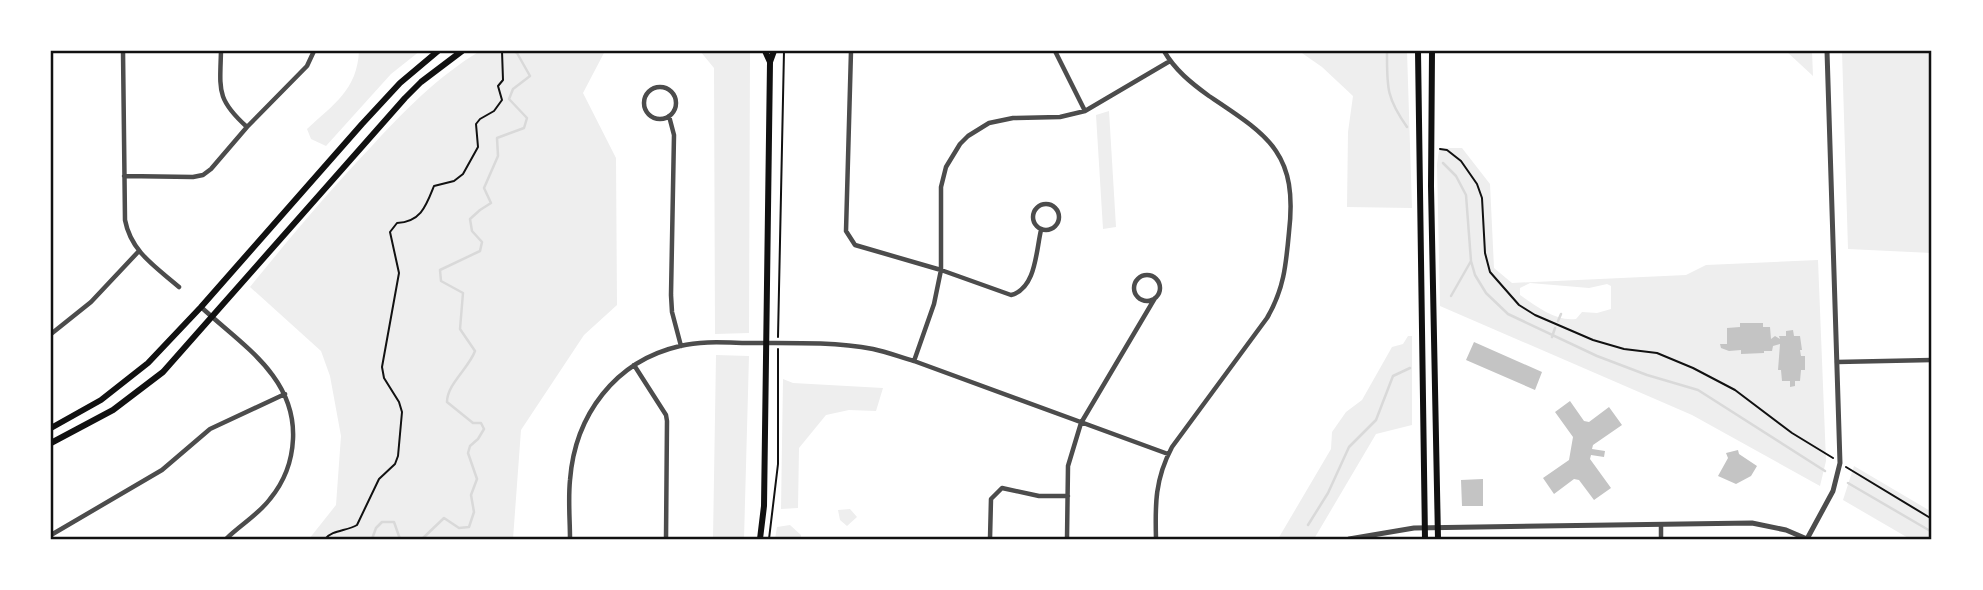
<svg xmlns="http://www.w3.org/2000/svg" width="1983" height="590" font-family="'Exo 2',sans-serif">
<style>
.green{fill:#eee;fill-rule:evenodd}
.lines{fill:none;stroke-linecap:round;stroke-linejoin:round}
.stream{stroke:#d9d9d9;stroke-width:2.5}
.building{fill:#c4c4c4}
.path{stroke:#111;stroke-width:2}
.minor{stroke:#4c4c4c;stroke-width:4.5}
.tertiary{stroke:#4c4c4c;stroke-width:5}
.secondary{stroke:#111;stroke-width:6}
.neatline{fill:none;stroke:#111;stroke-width:2.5}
</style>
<rect width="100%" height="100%" fill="#fff"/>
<path class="green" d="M359 51H420L391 74 326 146 311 139 307 129C334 104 357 90 359 51Z
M480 51H605L583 93 616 158 617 305 584 335 521 430 513 539H309L336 505 341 436 330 376 321 351 250 287C289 239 328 192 371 147 404 111 437 77 480 51Z
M700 51H750L749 333 715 334 714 68Z
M1299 51H1407L1412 208 1347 207 1348 132 1353 96 1322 67Z
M1786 51H1812L1813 76Z
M1842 51H1932V253L1848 249Z
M1109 111 1116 227 1103 229 1096 115Z
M1449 148H1462L1490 184 1494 268 1512 283 1686 275 1706 265 1818 260 1826 461 1820 486 1692 415 1440 306 1437 164 1439 150ZM1530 283 1589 288 1607 284 1611 286V309L1597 313 1582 312 1576 319C1556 322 1536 306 1520 295V288Z
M1408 336H1412V425L1376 434 1314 539H1278L1331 449 1332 432 1346 412 1362 400 1392 347 1403 344Z
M716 355 749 356 744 539H713Z
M783 379 793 383 883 388 876 411 849 410 826 415 799 448 798 508 781 509Z
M1854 466 1932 512V539H1910L1843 500Z
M850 509 857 517 847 526 840 520 838 510Z
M790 525 801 535V539H775L777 527Z"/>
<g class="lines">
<path class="stream" d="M1387 51C1387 87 1386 97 1407 127
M1443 163 1456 176 1466 195 1471 261 1475 275 1486 293 1508 314 1597 356 1647 375 1698 390 1825 471
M1451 296 1471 261
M1558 321 1561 314
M1552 337 1555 328
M1848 483 1932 532
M1308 525 1328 493 1349 447 1376 420 1393 376 1410 368
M372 539 376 528 382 522H394L400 539
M422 539 444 518 459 528 469 527 474 512 471 495 477 479 468 453 470 446 478 439 484 429 481 423H473L447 402C447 384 469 368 475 351L460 329 463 293 441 281 440 270 480 251 482 242 472 231 470 219 480 210 491 203 484 188 498 156 497 138 524 128 527 118 509 99 513 89 530 76 517 53 513 51"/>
</g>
<path class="building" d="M1740 323H1763V327H1770L1771 339 1775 336 1780 339 1779 336H1786V331L1793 330 1794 336H1800L1802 350H1800L1801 356H1805V370H1801L1800 381H1795V386L1790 387V381H1782L1781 370H1778L1780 344 1773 346 1772 351H1764V353L1741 354V350L1729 351 1721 348 1720 344H1727V328L1740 327Z
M1474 342 1542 372 1535 390 1466 360Z
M1570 401 1584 421 1589 422 1609 407 1622 425 1593 445 1592 449 1605 451 1604 457 1591 455 1590 459 1611 488 1594 500 1579 480 1574 479 1554 494 1543 478 1569 460 1573 437 1555 412Z
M1738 450 1739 454 1757 466 1751 476 1736 484 1718 476 1728 458 1726 453Z
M1483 479V506H1462L1461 480Z"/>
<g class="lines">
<path class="path" d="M1440 149 1447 150 1461 161 1477 184 1482 198 1485 253 1490 272 1519 305 1535 315 1593 340 1624 349 1657 353 1693 368 1735 390 1792 433 1833 458
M778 337 784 51
M1846 467 1932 519
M325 539C332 530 347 531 357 525L379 479 395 464 398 456 402 412 399 402 384 378 382 367 399 273 390 232 397 223C421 222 426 206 434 186L454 181 463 174 478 147 476 124 480 119 494 111 502 100 498 86 503 80 502 51
M769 539 778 464V349"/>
<path class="minor" d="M123 51 125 220C131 252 156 267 179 287
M221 51C220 90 216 99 247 127
M851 51 846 231 855 245 941 270 1011 295C1036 289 1036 251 1041 230
M1055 51 1085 111
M644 103a16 16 0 1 1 32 0a16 16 0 1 1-32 0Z
M669 116 674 135 671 295 672 312 681 346
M124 176 193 177 203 175 211 169 247 127 307 66 314 51
M1033 217a13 13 0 1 1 26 0a13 13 0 1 1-26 0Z
M1134 288a13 13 0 1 1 26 0a13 13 0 1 1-26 0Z
M201 307C242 345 296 377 293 439 292 461 284 482 270 499 258 515 240 525 226 539
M51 334 91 302 138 252
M914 361 934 304 941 270V187L946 167 960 144 968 136 989 123 1013 118 1060 117 1085 111 1170 61
M1837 362 1932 360
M634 365 666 415 667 421 666 539
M1661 525V539
M51 535 162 470 210 429 285 394
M570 539C570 520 568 500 570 480 575 415 615 361 680 346 704 340 730 343 755 343 793 343 835 342 873 349 887 352 900 357 914 361L1168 454
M990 539 991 499 1002 488 1039 496H1068
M1067 539 1068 466 1081 423 1155 298
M1156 539C1155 504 1155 479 1172 447L1267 318C1284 289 1286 265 1289 232 1298 153 1269 136 1209 96 1191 83 1175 70 1164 51"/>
<path class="tertiary" d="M1349 539 1414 528 1752 523 1786 530 1807 539
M1807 539 1833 491 1840 463 1827 51"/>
<path class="secondary" d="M1418 51 1425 539
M1432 51 1431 186 1438 539
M770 62 774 51
M51 428 101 400 148 363 201 307 362 124 400 83 438 51
M51 443 113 410 163 372 405 98 421 82 462 51
M760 539 764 506 770 62 765 51"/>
</g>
<rect width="1983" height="590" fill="none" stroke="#ffffff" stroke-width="105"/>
<rect x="52" y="52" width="1878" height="486" class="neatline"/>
</svg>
